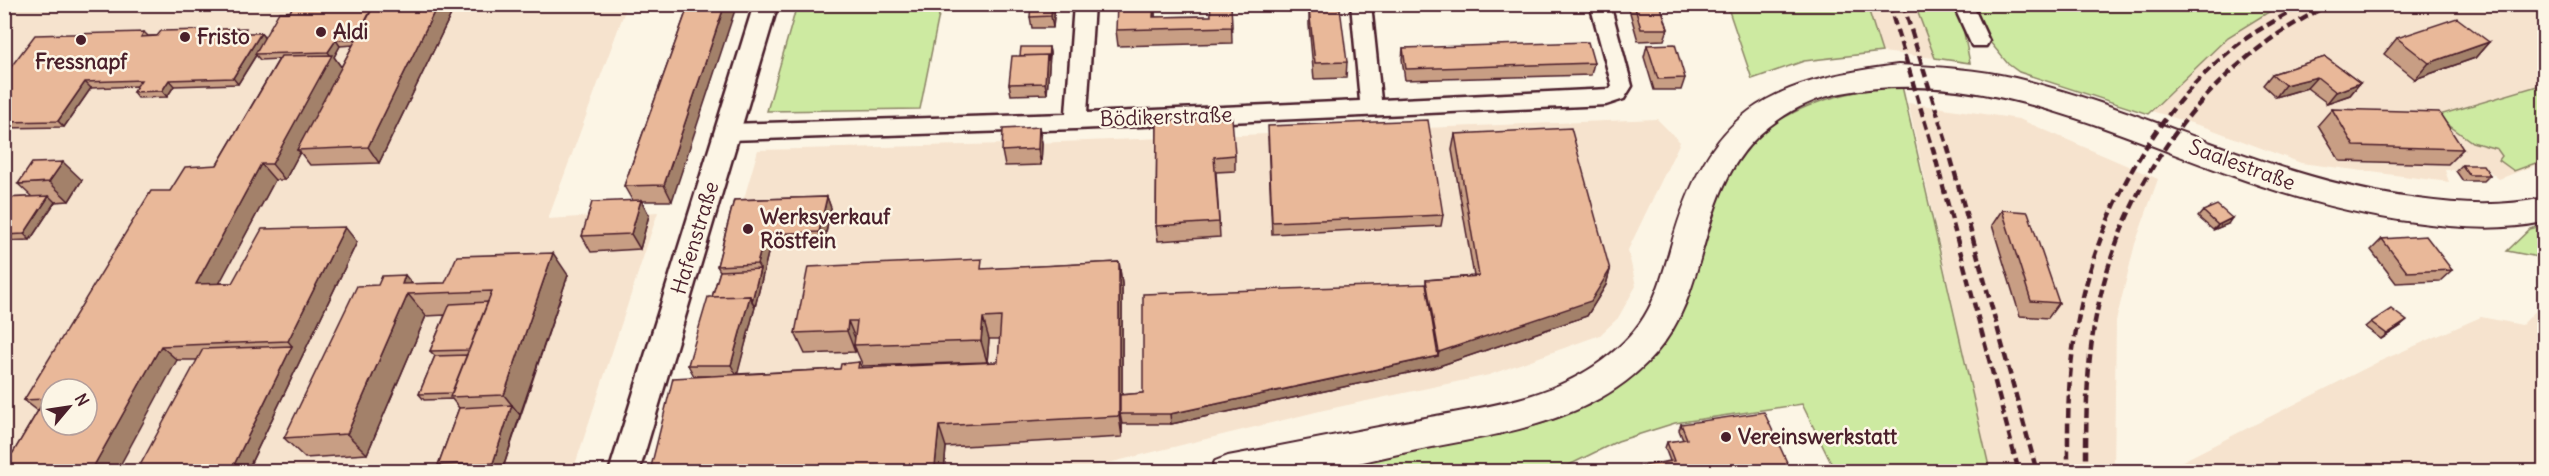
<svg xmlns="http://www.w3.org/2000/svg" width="2549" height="476" font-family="Delius,sans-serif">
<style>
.built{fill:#f6e3ce;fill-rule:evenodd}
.green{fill:#cdeaa1;stroke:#8c8466;stroke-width:1.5}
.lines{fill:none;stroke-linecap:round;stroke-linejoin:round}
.minor-casing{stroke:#4a1f2b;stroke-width:5}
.tertiary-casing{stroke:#4a1f2b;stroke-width:5}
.secondary-casing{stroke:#4a1f2b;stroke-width:4}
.minor{fill:#fcf5e5;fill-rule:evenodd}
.tertiary{fill:#fcf5e5;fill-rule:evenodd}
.secondary{fill:#fcf5e5;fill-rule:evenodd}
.rail{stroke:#4a1f2b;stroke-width:4.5;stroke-dasharray:9 4.5;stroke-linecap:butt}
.wall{fill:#c89e84;stroke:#4a1f2b;stroke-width:1.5;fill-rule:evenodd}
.shaded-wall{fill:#a3816b;stroke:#4a1f2b;stroke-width:1.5}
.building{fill:#e9b899;stroke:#4a1f2b;stroke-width:1.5;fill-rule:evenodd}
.poi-dot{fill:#4a1f2b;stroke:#fcf5e5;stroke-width:2}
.labels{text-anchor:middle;stroke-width:5;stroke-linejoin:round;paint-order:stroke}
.poi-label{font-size:21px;font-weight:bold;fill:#4a1f2b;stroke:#fcf5e5;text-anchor:start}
.street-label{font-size:21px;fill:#4a1f2b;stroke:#fcf5e5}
</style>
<rect width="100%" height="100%" fill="#fcf5e5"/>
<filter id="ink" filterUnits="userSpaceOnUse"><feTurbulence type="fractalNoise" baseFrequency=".0167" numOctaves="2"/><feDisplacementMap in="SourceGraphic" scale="12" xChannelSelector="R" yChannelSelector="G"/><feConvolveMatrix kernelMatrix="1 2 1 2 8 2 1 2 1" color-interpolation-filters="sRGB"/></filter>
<g filter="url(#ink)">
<path class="built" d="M4 5H627L548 219 658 212 573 471H5ZM51 389H87V425H51Z
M1867 5H1915L1935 58 1882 52Z
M2169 5H2544V162L2499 179 2488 170H2445L2449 182 2301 163 2208 128 2138 107Z
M1908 103 2019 119 2158 179 2135 244 2116 321 2114 471H1990Z
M1657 119 1680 142 1628 250 1636 286 1618 318 1600 335 1489 375 1324 410 1076 471 669 472 686 399 758 150 1007 144Z
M2544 302V471H2163L2378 362 2481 317 2522 325Z"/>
<path class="green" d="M2103 4 2105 7 2280 5 2228 37 2148 114 2019 72 2008 64 1981 31 1964 33 1970 63 1935 58 1915 5Z
M797 5H941L920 109 767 111Z
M1727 5H1867L1882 52 1804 61 1752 79Z
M2544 84V160L2514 171 2499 160 2502 156 2497 149 2472 142 2436 116Z
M1902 86 1990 471H1835L1802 404 1675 423 1618 441 1557 471 1297 472C1349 462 1401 453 1453 443 1518 431 1583 420 1634 376 1700 319 1691 258 1721 186 1752 114 1832 91 1902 86Z
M2544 225V253L2538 257 2507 251 2530 229Z"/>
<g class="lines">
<g class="minor-casing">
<path id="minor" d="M1074 4H1094L1087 113 1360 101 1351 4H1371L1381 100 1610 89 1612 86 1590 4H1610L1632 86 1624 99 1606 105 1076 129 728 140 721 137 717 132 721 127 728 124 1066 114Z
M1953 4H1972L1989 41 1986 46H1972Z"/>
</g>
<g class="tertiary-casing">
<path id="tertiary" d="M754 4H778L639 472H609Z"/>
</g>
<g class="secondary-casing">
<path id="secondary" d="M1898 65C1938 67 1977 69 2015 78 2154 112 2273 180 2418 199 2461 205 2502 207 2544 198V222C2501 231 2458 228 2414 222 2350 214 2288 196 2228 174 2102 129 1979 67 1841 93 1819 97 1796 107 1778 120 1692 178 1717 284 1655 354 1595 423 1501 433 1417 450 1382 457 1346 467 1311 471 1278 475 1243 472 1210 472L1215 461 1228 456C1290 444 1353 432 1415 420 1481 407 1548 401 1603 360 1647 328 1657 296 1671 246 1709 111 1765 82 1898 65Z"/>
</g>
<use href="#minor" class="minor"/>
<use href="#tertiary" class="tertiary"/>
<use href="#secondary" class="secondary"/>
<path class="rail" d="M1889 4 1933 149 2019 472
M1903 4 1948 148 2037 472
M2068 472C2068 425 2067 378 2076 331 2095 220 2150 112 2241 42 2260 28 2283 17 2303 4
M2086 472C2086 423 2086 375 2094 327 2114 213 2171 114 2263 45 2283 29 2307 17 2329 4"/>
</g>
<path class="wall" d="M294 4H456L379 163 310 165 300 152 285 180H275L219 283H232L357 242 247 471 197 360H177L13 453 38 411 24 400 170 191 217 165 279 59 260 60 256 55 238 84 174 86 167 97 138 98 133 92 137 86 91 88 64 127 4 128V76L144 32 148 36 261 33 264 38 290 12ZM353 45 341 67 334 57 340 46Z
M515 4H567V5L517 7Z
M689 4 672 201H642L649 215 640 249 591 252 582 236 632 200 624 186Z
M1055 4 1053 28H1032L1030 17Z
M1155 4V17L1211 16 1231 4 1232 43 1118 46 1116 30Z
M1630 4H1660L1668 29 1664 40 1638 41 1629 9Z
M1309 9 1347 62 1346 78 1314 79 1309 25Z
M2397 38 2489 42 2475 58 2415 79 2384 54Z
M1647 45 1685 78 1681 90H1654L1644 57Z
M1049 47 1050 53 1047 94 1011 95 1009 84 1020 56Z
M1403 48 1594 63 1591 75 1405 80 1402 59Z
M2325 57 2360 83 2350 95 2327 103 2307 88 2276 97 2263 85 2272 74Z
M2332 109 2463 149 2448 164 2340 161 2318 125Z
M1157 121 1235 155V171L1216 172 1220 237 1158 241 1156 226Z
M1039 127 1042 143 1041 165 1005 166 1002 151Z
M1455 134 1610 270 1606 285 1587 316 1436 367 1171 424H1122V437L946 447 944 471H650L710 376H694L688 365 712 297 720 271 717 266 734 200 827 197 831 208 824 243 770 245 755 307 737 374 840 369 859 362 862 368 998 362 1000 339H989L987 362 863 366 856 350 855 352 805 354 795 333 985 269 1119 262 1122 284V395L1143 393 1426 284V280L1474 276 1452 150Z
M1268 137 1443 215 1441 226 1272 234Z
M2462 165 2490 175 2484 181H2463L2456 171Z
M82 180 69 201 55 202 30 240 4 241V198L32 197 18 184Z
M2002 210 2059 303 2048 318 2020 316 1992 225Z
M2203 211 2228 224 2213 230 2198 217Z
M2382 239 2452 270 2440 281 2396 283 2371 250Z
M568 275 502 471H443L438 465 459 408 452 399 424 400 419 394 435 356 430 351 445 315 426 316 367 454 305 458 284 438 412 284 445 283Z
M2371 322 2401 326 2381 339 2365 327Z
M1681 424 1791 471H1633L1635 467 1670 461 1665 448 1667 442 1683 440 1679 430Z"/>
<path class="shaded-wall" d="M438 4H456L379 163 368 147Z
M725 4H737L672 201 664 185Z
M1052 4H1055L1053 28 1051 16Z
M1154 4H1155V29L1153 17Z
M204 30 209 36 201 35Z
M261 33 265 39 255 54 256 55 238 84 233 78Z
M336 40 340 46 334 57 344 71 297 150 300 152 285 180 272 164 331 56 328 52Z
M2489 42 2475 58 2415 79 2429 63Z
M1049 47 1050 53 1047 94 1045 83 1047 55Z
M2317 77 2307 88 2276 97 2285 85Z
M169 80 174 86 167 97 162 91Z
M85 82 91 88 64 127 58 121Z
M2360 83 2350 95 2327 103 2336 92Z
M1039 127 1042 143 1041 165 1038 149Z
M63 162 82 180 69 201 49 182Z
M261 164 275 180 211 299 196 284Z
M49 196 55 202 30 240 24 234Z
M827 197 831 208 824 243 819 232Z
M641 200 649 215 640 249 631 234Z
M2232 218 2228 224 2213 230 2218 225Z
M345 227 357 242 247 471H231L292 346 288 341Z
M765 234 770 245 755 307 752 301 760 269 757 264Z
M553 253 568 275 520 415 504 395Z
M1119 262 1122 284V414H1120L1122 424V437L1119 416Z
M1610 270 1606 285 1587 316 1436 367 1171 424 1170 414 1438 356 1439 352Z
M405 275 420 293 402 284Z
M408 294 426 316 367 454 347 434Z
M750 296 755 307 737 376 731 365Z
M983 318 989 339 987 362 981 341Z
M848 321 857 343 854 345 856 350 855 352 847 331Z
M2407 321 2401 326 2381 339 2387 334Z
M161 346 177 360 117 471H91Z
M512 405 520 415 502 471H500L493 463Z
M939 426 946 447 944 471H937L935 466Z"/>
<path class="building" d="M294 4H374L356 39 336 40 328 52 255 54 279 12H290Z
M375 4H438L368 147 297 150Z
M689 4H725L664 185 624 186Z
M1031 4H1052L1051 16 1030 17Z
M1117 4H1154L1153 17 1211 16 1210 4H1231L1232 27 1116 30Z
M1634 4H1660L1668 29H1641Z
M1340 8 1347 62 1315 63 1309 9Z
M2457 18 2489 42 2429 63 2397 38Z
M246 28 243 33H261L233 78 169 80 162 91 133 92 141 80 85 82 58 121 4 122V76L35 35 144 32 141 37 157 36 161 31 204 30 201 35 217 34 221 29Z
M1588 42 1594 63 1406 69 1403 48Z
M1675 44 1685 78 1658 79 1647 45Z
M1021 47H1049L1048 61 1047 55 1020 56Z
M332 55 272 164H261L196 284 232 283 262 229 345 227 288 341 161 346 91 471H4V456L13 453 45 399 24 400 151 191H170L185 167 217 165 281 56ZM51 389H87V425H51Z
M1047 55 1045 83 1009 84 1012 56Z
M2325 57 2360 83 2336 92 2317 77 2285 85 2272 74Z
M2332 109 2439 112 2463 149 2354 146Z
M1232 118 1235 155 1214 157 1219 222 1156 226 1157 121Z
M1428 120 1443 215 1272 222 1268 126Z
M1039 127 1038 149 1002 151 1003 129Z
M1571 128 1610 270 1591 301 1439 352 1426 280 1479 276 1455 134Z
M63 162 49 182 18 184 32 163Z
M2462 165H2483L2490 175H2469Z
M49 196 24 234 4 235V198Z
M827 197 819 232 765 234 757 264 717 266 734 200Z
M641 200 631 234 582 236 592 202Z
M2217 205 2232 218 2218 225 2203 211Z
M2002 210 2028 212 2059 303 2031 301Z
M2426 236 2452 270 2407 272 2382 239Z
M553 253 504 395 450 397 492 291 408 294 347 434 284 438 357 286 378 285 382 276 405 275 402 284 445 283 457 256Z
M982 259 981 269 1119 262V416L939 426 935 466 819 471H650L673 378 840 369 841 364 859 362 858 368 998 362 1001 317 983 318 981 341 854 345 857 321H848L847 331 795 333 808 267Z
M760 269 752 301 750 296 712 297 720 271Z
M1426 284 1438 356 1170 414H1120V395L1143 393V294Z
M750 296 731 365H688L708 297Z
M488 302 469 350 430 351 450 304Z
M2391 309 2407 321 2387 334 2371 322Z
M292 346 231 471H137L203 349Z
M467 355 452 393 419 394 435 356Z
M512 405 493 463 438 465 459 408Z
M1764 412 1791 471H1636L1635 467 1674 461 1667 442 1687 439 1681 424Z"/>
</g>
<g class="poi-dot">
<circle cx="321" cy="32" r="6"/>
<circle cx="185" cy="37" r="6"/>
<circle cx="81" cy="40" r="6"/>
<circle cx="748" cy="229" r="6"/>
<circle cx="1726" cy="437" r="6"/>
</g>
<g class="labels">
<g class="poi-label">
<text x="333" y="39">Aldi</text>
<text x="197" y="44">Fristo</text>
<text x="81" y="69" text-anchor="middle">Fressnapf</text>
<text x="760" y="224">Werksverkauf<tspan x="760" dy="24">Röstfein</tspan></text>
<text x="1738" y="444">Vereinswerkstatt</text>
</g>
<g class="street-label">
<text transform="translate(1166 117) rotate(-2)" y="7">Bödikerstraße</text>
<text transform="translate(2242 165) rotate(20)" y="7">Saalestraße</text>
<text transform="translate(695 238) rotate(-73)" y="7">Hafenstraße</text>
</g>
</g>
<rect width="2549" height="476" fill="none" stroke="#fcf5e5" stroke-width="24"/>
<rect x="12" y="12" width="2525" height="452" fill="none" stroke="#4a1f2b" stroke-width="2" filter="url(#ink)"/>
<g transform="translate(69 407) rotate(61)"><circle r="28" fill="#fcf5e5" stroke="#b59f9b" stroke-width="1.5"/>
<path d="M0-4.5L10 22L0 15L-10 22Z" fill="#4a1f2b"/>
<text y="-9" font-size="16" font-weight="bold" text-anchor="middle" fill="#4a1f2b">N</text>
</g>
</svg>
